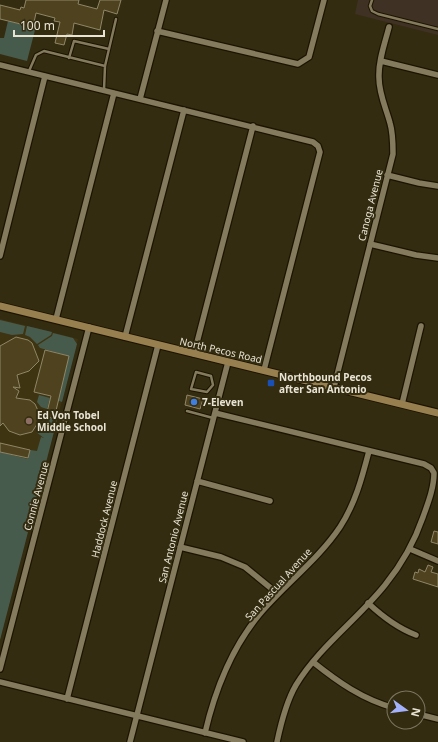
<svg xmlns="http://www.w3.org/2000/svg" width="438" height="742" font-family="'Noto Sans',sans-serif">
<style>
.commercial{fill:#3f3124}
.built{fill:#3e3411}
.green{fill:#475b4d}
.building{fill:#4f431f;stroke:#8f8668}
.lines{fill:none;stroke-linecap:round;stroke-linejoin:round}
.service-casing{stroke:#1c1400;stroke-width:4.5}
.minor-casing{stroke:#1c1400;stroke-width:8}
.secondary-casing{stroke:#1c1400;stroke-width:9}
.service{stroke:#847a5e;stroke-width:2.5}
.minor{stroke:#847a5e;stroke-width:5.5}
.secondary{stroke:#977f4f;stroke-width:7}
.transit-dot{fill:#1a4fb4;stroke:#342c11;stroke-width:1.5}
.shop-dot{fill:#3f7fe0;stroke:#342c11;stroke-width:1.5}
.education-dot{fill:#8d6e63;stroke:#342c11;stroke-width:1.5}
.labels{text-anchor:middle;stroke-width:4;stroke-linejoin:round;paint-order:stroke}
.street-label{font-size:10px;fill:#e8e3d3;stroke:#342c11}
.poi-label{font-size:10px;font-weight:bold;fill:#e8e3d3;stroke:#342c11;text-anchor:start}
</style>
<rect width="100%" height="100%" fill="#342c11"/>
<path class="commercial" d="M358 0H438V35L355 14Z"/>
<path class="built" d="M0 319 78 339 0 640Z"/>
<path class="green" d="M8 21 33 27 35 30 27 61 0 54V38H4Z
M0 320 25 326 23 334 12 335 0 332Z
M27 326 52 332 51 335 37 344 30 337 25 335Z
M53 333 73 338 77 344 62 402 57 400 69 356 40 348 38 345 52 336Z
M39 395 50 398 47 409 41 407 37 402Z
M43 416 57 420 0 640V452L28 459 30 450 37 451 41 437 44 438 36 432 42 422Z"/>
<path class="building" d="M26 0H79L78 4 97 9 100 0H121L117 14 104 10 100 30 74 23 72 35 67 34 64 45 55 43 60 22 54 21 55 18 36 13 33 27 0 19V5L20 10 21 7 24 8Z
M16 337 28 340 32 343 39 361 29 371 17 375 20 388 13 387 19 391 16 398 30 400 35 404 40 415 39 421 32 432 20 435 9 431 3 423 0 426V346Z
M45 350 69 356 54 419 46 416 51 396 34 392Z
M187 395 203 399 200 409 185 405Z
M0 443 30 450 28 458 0 452Z
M434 531 438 532V544L431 542Z
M428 565 433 567 431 572 438 574V587L413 579 415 572 418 573 419 569 425 572Z"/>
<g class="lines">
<g class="service-casing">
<path id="service" d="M372 0 370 6 372 11 378 14 438 29
M109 49 116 19
M69 58 74 41 109 49 105 66
M29 71 36 55 44 51 105 66 104 90
M196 372 211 376 213 385 207 392 191 389Z
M187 411 213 418"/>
</g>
<g class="minor-casing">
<path id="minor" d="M157 31 298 64 309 57 324 0
M381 61 438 75
M0 65 313 142 318 146 320 152 264 370
M140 99 166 0
M387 175 419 183 438 186
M370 244 416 255 438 258
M0 256 45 76
M56 319 114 93
M125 337 184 110
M194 354 253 126
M334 387 393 154C393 144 393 133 390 123 386 108 379 94 379 78 378 61 385 43 389 27
M402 404 421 326
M215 413 424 464 431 468 434 473C434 488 428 503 423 517 414 543 402 564 385 585 357 620 319 647 296 685 286 702 281 723 277 742
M197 481 270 501
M180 547 221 557 245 567 278 594
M410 549 438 561
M368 603C383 617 397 628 416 635
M313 662C338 682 362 699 394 708
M0 669 89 327
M0 682 243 742
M67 699 158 345
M418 714 438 719
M205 733C215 690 231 649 259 615 284 585 318 560 340 527 355 504 362 478 369 451
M130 742 228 362"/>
</g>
<g class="secondary-casing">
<path id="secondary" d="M0 306 438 413"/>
</g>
<use href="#service" class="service"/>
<use href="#minor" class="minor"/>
<use href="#secondary" class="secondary"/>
</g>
<rect class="transit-dot" x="267" y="379" width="8" height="8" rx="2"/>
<circle class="shop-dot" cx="194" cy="402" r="4"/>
<circle class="education-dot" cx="29" cy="421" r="4"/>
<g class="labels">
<g class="street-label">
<text transform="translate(370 205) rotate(-76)" y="4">Canoga Avenue</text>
<text transform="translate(221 350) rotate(13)" y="4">North Pecos Road</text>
<text transform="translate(36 496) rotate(-75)" y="4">Connie Avenue</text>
<text transform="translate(104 519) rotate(-76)" y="4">Haddock Avenue</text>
<text transform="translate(173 537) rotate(-76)" y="4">San Antonio Avenue</text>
<text transform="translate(278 584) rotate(-48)" y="4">San Pascual Avenue</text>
</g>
<g class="poi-label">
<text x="279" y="381">Northbound Pecos<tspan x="279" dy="12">after San Antonio</tspan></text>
<text x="202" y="406">7-Eleven</text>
<text x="37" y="419">Ed Von Tobel<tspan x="37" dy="12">Middle School</tspan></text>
</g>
</g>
<g transform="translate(406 710) rotate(104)"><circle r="19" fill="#342c11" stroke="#7c755f"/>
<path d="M0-3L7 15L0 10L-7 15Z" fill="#a4b2fc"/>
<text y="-6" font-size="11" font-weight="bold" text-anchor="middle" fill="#e8e3d3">N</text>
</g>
<path d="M14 30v6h90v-6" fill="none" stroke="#e8e3d3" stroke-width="2"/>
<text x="20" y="30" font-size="12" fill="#e8e3d3" stroke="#342c11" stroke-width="3" paint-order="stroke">100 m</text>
</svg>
